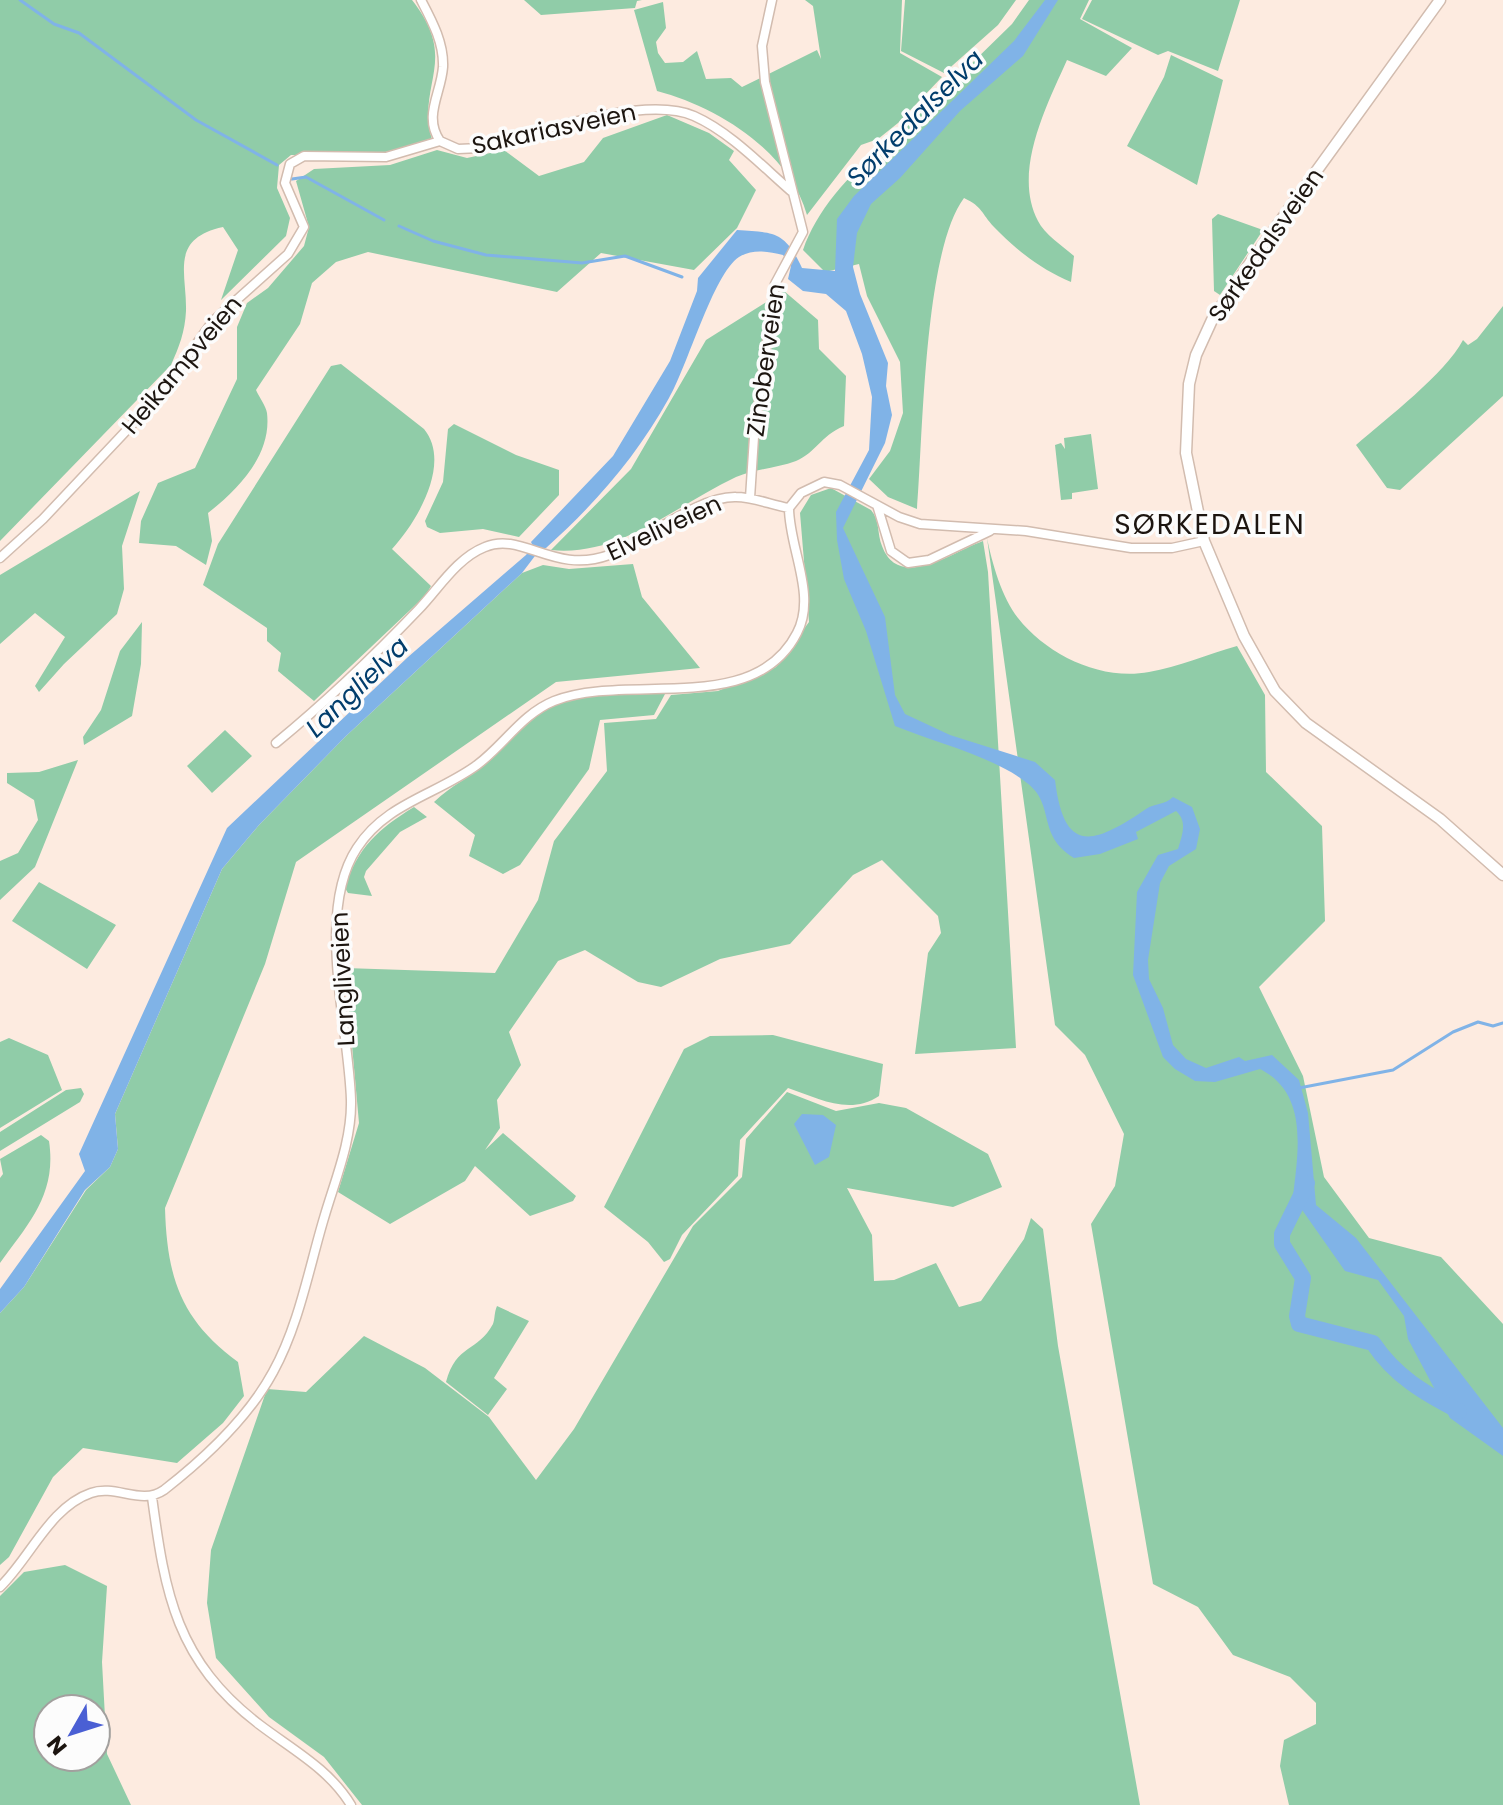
<svg xmlns="http://www.w3.org/2000/svg" width="1503" height="1805" font-family="Poppins,sans-serif">
<style>
.green{fill:#90cca8;fill-rule:evenodd}
.water{fill:#80b3e7}
.lines{fill:none;stroke-linecap:round;stroke-linejoin:round}
.stream{stroke:#80b3e7;stroke-width:3}
.river{stroke:#80b3e7;stroke-width:16}
.minor-casing{stroke:#d2bcaf;stroke-width:11}
.tertiary-casing{stroke:#d2bcaf;stroke-width:13}
.minor{stroke:#fff;stroke-width:8}
.tertiary{stroke:#fff;stroke-width:10}
.labels{text-anchor:middle;stroke-width:7;stroke-linejoin:round;paint-order:stroke}
.street-label{font-size:24px;fill:#1c1510;stroke:#fcfcfc}
.water-label{font-size:26px;font-style:italic;fill:#013d6c;stroke:#fcfcfc}
.quarter-label{font-size:28px;letter-spacing:2px;fill:#1c1510;stroke:#fcfcfc}
</style>
<rect width="100%" height="100%" fill="#fdebe0"/>
<path class="green" d="M0 0H412C460 61 416 83 432 140L374 155H291L279 165 277 188 290 218 286 236 221 300 238 250 223 227C169 239 187 273 186 311 185 332 179 347 171 365L0 541Z
M524 0H642L637 1 635 8 541 15Z
M805 0H902L900 53 942 77 898 123 878 139 861 145 807 215C789 151 718 107 657 91L634 10 663 2 666 28 656 42 658 53 665 63 683 62 697 51 706 79 731 78 742 87 817 50 821 59 813 6Z
M905 0H1016L998 25 944 73 901 51Z
M1029 0H1089L1080 19 1132 48 1106 76 1067 60C1047 105 1012 172 1038 221 1044 234 1063 246 1074 256L1071 282C1042 270 1016 250 994 227 981 213 983 207 964 198 924 251 923 436 917 509L888 497 869 479 890 451 903 413 900 362 867 296 859 264 825 272 803 250C816 212 849 172 882 151L1012 24Z
M1092 0H1240L1218 71 1168 51 1158 55 1082 19Z
M1171 55 1223 80 1197 185 1127 146 1164 77Z
M667 115 709 133 734 151 729 160 756 190 737 228 694 270 601 253 557 292 368 252 336 262 312 283 300 324 256 390C259 397 266 406 267 413 272 456 237 490 208 513L212 541 206 565 176 546 139 543 141 521 158 483 195 468 237 379V327L247 303 268 288 304 246 309 227 296 181 314 169 390 165 437 150 467 158 504 150 539 176 584 162 603 138Z
M1218 214 1263 230 1220 295 1214 291 1212 219Z
M784 291 818 320 819 349 846 376 844 426C819 437 817 452 796 461 777 468 755 469 736 477 676 505 621 557 551 550L631 469 706 340Z
M1503 306V396L1400 490 1387 488 1356 445C1387 418 1445 374 1463 340L1468 345 1477 339Z
M341 364 424 429C452 463 417 522 392 549L431 586 426 595 314 701 278 671 281 653 267 641V628L203 585 218 544 331 366Z
M454 424 516 455 559 470V495L519 537 483 529 440 533 427 527 425 521 443 482 448 429Z
M1091 434 1098 489 1072 493V499L1061 500 1055 445 1061 443 1065 449 1064 438Z
M831 488 871 510C880 520 877 534 882 546 899 592 954 551 983 541L988 572 1016 1048 915 1054 928 953 941 933 938 916 882 860 853 875 790 944 720 959 661 987 638 982 585 950 558 961 509 1032 521 1065 497 1100 500 1128 485 1150 503 1133 576 1196 573 1201 530 1216 475 1166 465 1181 390 1224 338 1192 359 1123 345 968 495 973 538 900 554 841 607 771 604 723 656 719 671 695 718 691 776 667 809 622 800 513 811 495Z
M140 491 122 546 124 589 117 614 64 664 39 692 35 686 65 637 35 613 0 644V575Z
M987 538C992 563 1002 598 1018 618 1047 655 1101 681 1149 672 1178 667 1208 654 1237 646L1265 695 1266 772 1322 826 1325 921 1259 987 1303 1076 1324 1177 1369 1238 1441 1257 1503 1324V1805H1289L1280 1766 1284 1740 1316 1724V1703L1290 1677 1233 1655 1198 1607 1153 1584 1091 1224 1115 1186 1124 1134 1085 1055 1055 1025Z
M633 564 642 597 700 668 556 682 296 862 265 964 165 1208C167 1278 181 1320 238 1362L244 1396 223 1423 177 1463 83 1448 53 1477 9 1557 0 1565V1313L24 1287 86 1190 110 1167 118 1149 115 1114 222 869 259 825 346 736 522 573 543 565 569 569Z
M142 622 141 664 132 716 84 745 83 737 101 710 120 651Z
M665 694 654 715 600 720 589 769 520 865 503 874 469 856 475 835 434 802C451 785 472 777 489 761 507 745 522 723 543 711 580 691 624 694 665 694Z
M225 730 252 756 212 793 187 766Z
M78 760 35 867 0 900V861L18 853 38 820 34 800 7 783V773L39 772Z
M414 807 427 817 400 832 366 871 364 877 372 896 348 893 345 888C357 848 378 829 414 807Z
M39 882 116 925 87 969 12 921Z
M773 1035 883 1064 879 1096C849 1116 818 1098 788 1088L740 1140 738 1176 682 1235 670 1259 664 1262 648 1242 604 1207 684 1049 710 1036Z
M9 1038 48 1055 62 1090 0 1128V1042Z
M81 1088 84 1094 80 1102 0 1151V1132L66 1090Z
M787 1092 836 1111 879 1103 906 1108 988 1154 1002 1187 953 1207 847 1188 872 1235 874 1281 894 1280 936 1263 959 1307 981 1301 1024 1239 1031 1218 1043 1229 1058 1346 1140 1805H362L324 1757 269 1717 216 1658 207 1603 211 1550 267 1389 306 1392 364 1336 425 1368 489 1417 536 1480 574 1429 693 1226 742 1177 746 1139Z
M41 1135 49 1141C57 1194 29 1223 0 1263V1178L3 1174 0 1159Z
M497 1306 529 1321 494 1378 507 1389 488 1415 446 1382C456 1344 478 1352 493 1324 495 1319 494 1313 497 1306Z
M65 1565 107 1586 102 1662 107 1754 131 1805H0V1596L24 1572ZM48 1709H96V1757H48Z"/>
<path class="water" d="M1045 0H1058L1023 56 960 111 900 178 871 204 857 233 853 267 860 294 888 363 886 386 892 415 885 443 843 528 885 617 895 695 905 714 950 735 1035 762 1055 780C1064 855 1093 845 1146 809 1155 803 1165 805 1173 797L1192 807 1200 829 1196 849 1169 866 1160 883 1148 960 1149 979 1163 1008 1173 1045 1186 1059 1206 1068 1239 1057 1245 1061 1272 1055 1299 1080 1308 1113 1316 1205 1356 1238 1503 1428V1456L1450 1418 1408 1339 1404 1316 1378 1280 1345 1271 1293 1197C1298 1151 1309 1094 1260 1069L1215 1082 1195 1081 1175 1069 1163 1057 1133 975 1137 892 1158 855 1178 849C1182 835 1188 822 1176 811L1136 832 1138 839 1100 854 1074 858C1036 835 1056 805 1027 783 995 757 934 742 895 726L866 631 844 579 837 540 836 512 869 450 872 397 862 354 846 311 826 294 803 291 788 279 791 266 783 255C767 251 752 249 739 257 713 274 687 368 669 398 636 457 596 503 546 548H541L522 573 346 736 259 825 222 869 115 1114 118 1149 110 1167 85 1190 24 1287 0 1313V1289L85 1171 79 1154 227 828 408 657 526 555 533 546 531 542 613 456 670 361 697 291 698 278 737 230C772 233 784 229 802 268L835 271 837 219 854 196 1014 41Z
M802 1114 823 1115 836 1125 829 1157 815 1165 794 1124Z"/>
<g class="lines">
<path class="stream" d="M20 0 54 24 79 33 196 120 277 165
M292 179 306 177 384 220
M399 226 433 241 486 255 582 263 625 256 682 277
M1299 1088 1393 1070 1453 1032 1478 1022 1493 1026 1503 1023"/>
<path class="river" d="M1307 1183 1282 1234V1244L1303 1278 1297 1316 1299 1324 1373 1343C1395 1376 1424 1393 1459 1411"/>
<g class="minor-casing">
<path id="minor" d="M421 0C432 21 444 43 443 67 441 94 423 116 440 141L458 149 480 148C533 134 644 94 694 116 730 132 762 166 791 191
M750 498 754 437 775 284 803 232 765 82 762 46 772 0
M877 505 891 551 908 563 929 560 990 531
M789 508 801 493 824 482 840 485 899 517 920 524 1026 531 1131 548H1172L1204 541
M0 558 43 519 158 397 213 321 288 254 304 227 285 183 290 164 304 156 386 157 440 141
M276 743C326 702 374 656 419 609 439 588 457 558 485 547 522 531 554 575 609 555 647 540 697 496 736 497 754 497 771 505 789 508
M152 1497C165 1594 176 1661 260 1725 293 1750 329 1769 351 1805
M0 1587C30 1558 50 1507 91 1493 116 1484 141 1506 164 1490 205 1458 248 1418 273 1372 299 1325 309 1268 324 1218 335 1180 352 1141 351 1100 349 1027 315 912 357 848 386 803 436 795 477 765 504 745 522 714 554 701 626 672 754 718 797 633 817 595 789 548 789 508"/>
</g>
<g class="tertiary-casing">
<path id="tertiary" d="M1440 0 1250 263 1212 320 1196 355 1189 384 1186 453 1204 541 1244 636 1275 691 1306 723 1440 819 1503 875"/>
</g>
<use href="#minor" class="minor"/>
<use href="#tertiary" class="tertiary"/>
</g>
<g class="labels">
<g class="street-label">
<text transform="translate(554 129) rotate(-12)" y="8">Sakariasveien</text>
<text transform="translate(1266 245) rotate(-55)" y="8">Sørkedalsveien</text>
<text transform="translate(766 360) rotate(-82)" y="8">Zinoberveien</text>
<text transform="translate(182 365) rotate(-50)" y="8">Heikampveien</text>
<text transform="translate(664 528) rotate(-25)" y="8">Elveliveien</text>
<text transform="translate(343 979) rotate(-93)" y="8">Langliveien</text>
</g>
<g class="water-label">
<text transform="translate(915 118) rotate(-45)" y="9">Sørkedalselva</text>
<text transform="translate(357 687) rotate(-44)" y="9">Langlielva</text>
</g>
<g class="quarter-label">
<text x="1210" y="534">SØRKEDALEN</text>
</g>
</g>
<g transform="translate(72 1733) rotate(231)"><circle r="38" fill="#fcfcfc" stroke="#a2a09e" stroke-width="2"/>
<path d="M0-6L14 30L0 20L-14 30Z" fill="#4a5fd4"/>
<text y="-12" font-size="22" font-weight="bold" text-anchor="middle" fill="#1c1510">N</text>
</g>
</svg>
